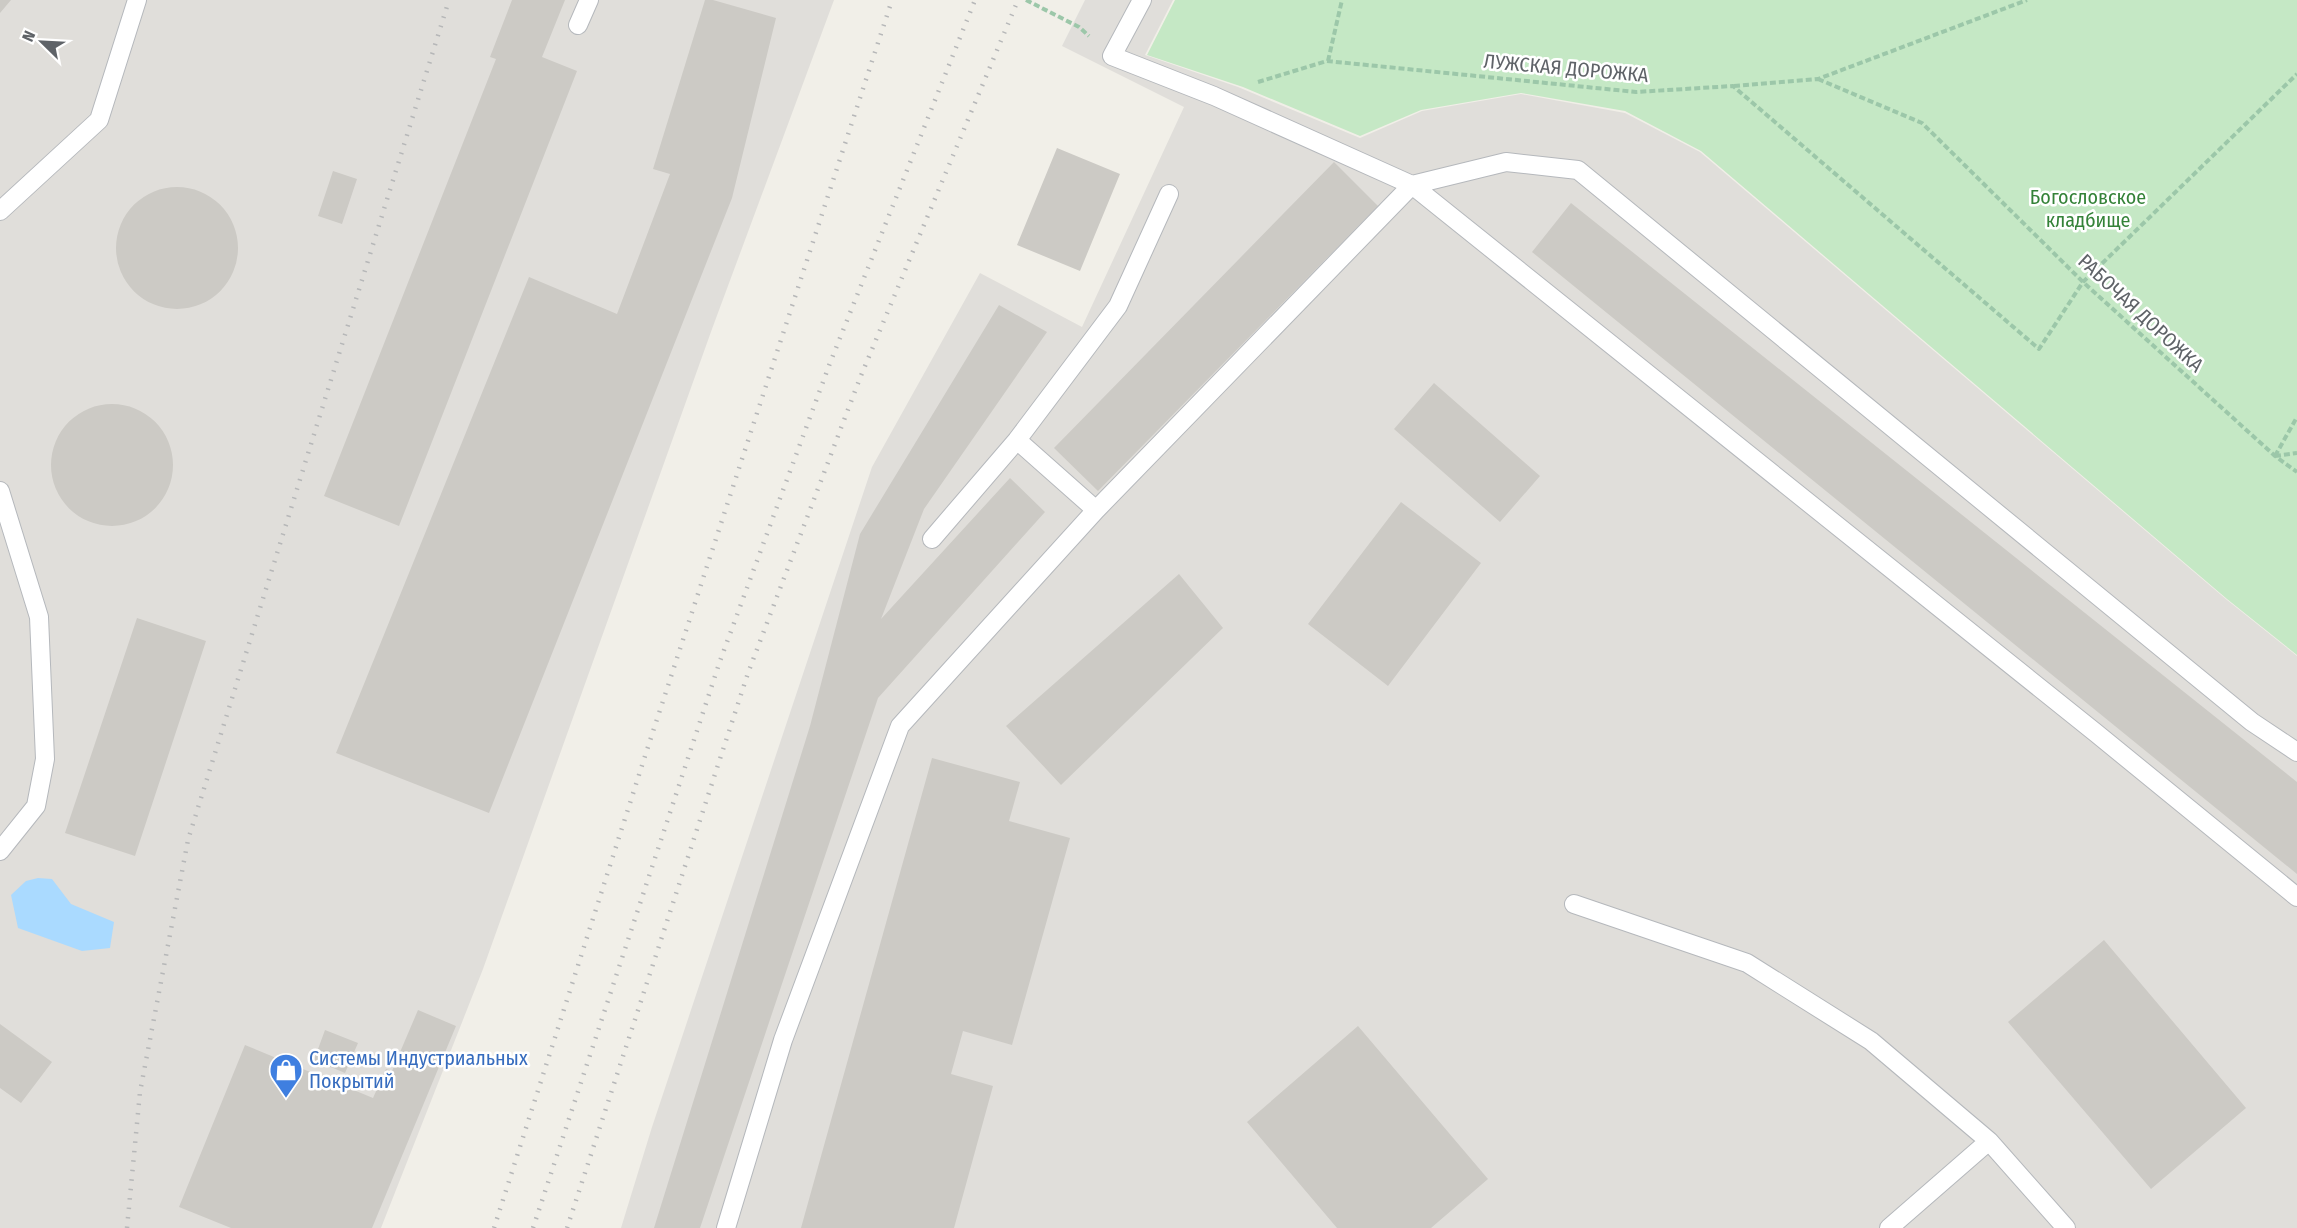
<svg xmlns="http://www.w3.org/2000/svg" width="2297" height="1228" font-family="'Fira Sans Condensed',sans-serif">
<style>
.industrial{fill:#e0deda}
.green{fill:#c5e8c5}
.water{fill:#aadaff}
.building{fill:#cccac5}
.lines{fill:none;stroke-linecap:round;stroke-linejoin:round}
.service-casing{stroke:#b5b8bc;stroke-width:20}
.path{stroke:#9cc7a9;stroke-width:4;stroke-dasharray:6 3;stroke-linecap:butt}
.service{stroke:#fff;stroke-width:18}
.rail{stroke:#b6b7b8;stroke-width:4.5;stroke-dasharray:1.5 8;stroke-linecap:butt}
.labels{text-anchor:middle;stroke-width:5;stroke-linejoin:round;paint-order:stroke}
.street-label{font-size:20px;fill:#5f6368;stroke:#fff}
.park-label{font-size:20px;fill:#348238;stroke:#fff}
.shop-label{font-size:20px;fill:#366cbe;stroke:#fff;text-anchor:start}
</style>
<rect width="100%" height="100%" fill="#f1efe8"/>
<path class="industrial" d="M0 0H834L712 329 483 969 381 1228H0Z
M1085 0H1173L1145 55 1238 87 1360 138 1422 111 1521 94 1625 113 1700 152 2227 600 2297 656V1228H621L652 1127 872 467 980 273 1082 327 1184 107 1062 46Z"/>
<path class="green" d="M1175 0H2297V655L2227 599 1701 151 1625 111 1521 93 1421 110 1360 136 1243 87 1147 55Z"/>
<path class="water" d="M38 878 52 879 71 904 114 922 110 948 82 951 18 928 11 895 26 881Z"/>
<path class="building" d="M0 0H11L0 13Z
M512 0H565L542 57 577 71 399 526 324 496 496 59 490 57Z
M705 0H713L776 18 732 198 489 813 336 753 529 277 617 314 670 174 653 169Z
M1057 148 1120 174 1080 271 1017 245Z
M1334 162 1378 206 1098 491 1054 448Z
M333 171 357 179 342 224 318 216Z
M116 248a61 61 0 1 1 122 0a61 61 0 1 1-122 0Z
M1571 203 2297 782V874L1532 252Z
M999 305 1047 332 924 509 881 619 1010 478 1045 512 878 698 700 1228H654L810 726 860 534Z
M1434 383 1540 476 1500 522 1394 429Z
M51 465a61 61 0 1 1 122 0a61 61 0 1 1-122 0Z
M1401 502 1481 563 1388 686 1308 624Z
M1179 574 1223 628 1061 785 1006 726Z
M137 618 206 641 135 856 65 833Z
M932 758 1020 782 1009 821 1070 838 1012 1045 963 1031 951 1074 993 1086 954 1228H801Z
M2104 940 2246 1108 2151 1189 2008 1022Z
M418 1010 456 1026 372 1228H231L179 1207 245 1045 373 1098 386 1069 392 1071Z
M0 1024 52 1062 21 1103 0 1088Z
M1358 1026 1488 1179 1431 1228H1337L1247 1122Z
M325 1030 358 1043 345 1073 314 1060Z"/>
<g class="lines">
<g class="service-casing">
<path id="service" d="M1142 0 1112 56 1214 96 1412 185 2096 733 2297 897
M578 25 589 0
M0 211 99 120 137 0
M1017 440 1096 510
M0 491 39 617 45 759 36 806 0 851
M932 539 1017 440 1118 306 1169 194
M1574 904 1747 963 1871 1041 1989 1141 2066 1228
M726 1228 783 1040 900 726 1096 510 1412 185 1506 162 1578 170 2252 722 2297 752
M1889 1228 1989 1141"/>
</g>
<path class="path" d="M1026 0 1079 27 1089 36
M1328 61 1342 0
M1818 79 1922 123 2083 282 2275 456 2297 472
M1258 82 1327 61 1636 92 1733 86 2039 349 2083 282 2297 74
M1734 86 1818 79 2027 0
M2275 456 2297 417
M2275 456 2297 453"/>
<use href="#service" class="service"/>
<path class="rail" d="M127 1228 140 1092 188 840 449 0
M494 1228 646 753 892 0
M533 1228 720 661 830 363 975 0
M567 1228 748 673 860 378 1018 0"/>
</g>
<defs>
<g id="shop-pin" transform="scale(1.725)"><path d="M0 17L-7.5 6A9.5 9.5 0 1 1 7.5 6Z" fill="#3f7fe0" stroke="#fff"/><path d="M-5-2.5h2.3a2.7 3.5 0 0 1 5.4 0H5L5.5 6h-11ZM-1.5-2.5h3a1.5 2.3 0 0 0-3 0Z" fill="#fff"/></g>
</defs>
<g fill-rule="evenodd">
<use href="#shop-pin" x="286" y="1070"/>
</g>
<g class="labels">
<g class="street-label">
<text transform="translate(1566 68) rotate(5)" y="7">ЛУЖСКАЯ ДОРОЖКА</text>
<text transform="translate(2141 313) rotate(43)" y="7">РАБОЧАЯ ДОРОЖКА</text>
</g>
<g class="park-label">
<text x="2088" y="204">Богословское<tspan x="2088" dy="23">кладбище</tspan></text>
</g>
<g class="shop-label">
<text x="309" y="1065">Системы Индустриальных<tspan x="309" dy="23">Покрытий</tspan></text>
</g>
</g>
<g transform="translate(42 42) rotate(294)" stroke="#ffffff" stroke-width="4.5" paint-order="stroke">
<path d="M0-4.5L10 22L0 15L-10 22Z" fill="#5f6368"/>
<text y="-9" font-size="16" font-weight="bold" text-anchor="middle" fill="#5f6368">N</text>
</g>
</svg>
